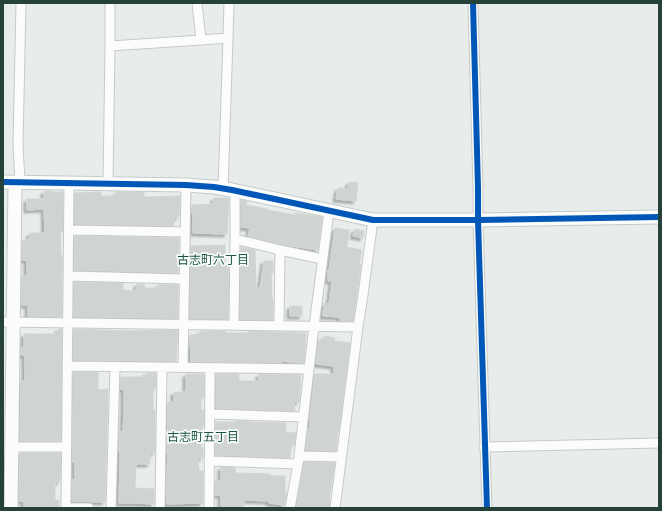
<svg xmlns="http://www.w3.org/2000/svg" width="662" height="511" font-family="'DM Sans','Noto Sans JP',sans-serif">
<style>
.building{fill:#cfd4d2;stroke:#d1d6d4;filter:url(#shadow)}
.lines{fill:none;stroke-linecap:round;stroke-linejoin:round}
.street-casing{stroke:#c5cac8;stroke-width:11}
.secondary-casing{stroke:#c3cbc8;stroke-width:15}
.street{stroke:#fcfcfc;stroke-width:9}
.secondary{stroke:#fcfcfc;stroke-width:13}
.cycleway-casing{stroke:#f7fbf9;stroke-width:8}
.cycleway{stroke:#0057b8;stroke-width:6}
.labels{text-anchor:middle;stroke-width:3.5;stroke-linejoin:round;paint-order:stroke}
.neighbourhood-label{font-size:12px;fill:#1f5548;stroke:#f7fbf9}
</style>
<defs>
<filter id="shadow"><feDropShadow dx="-3" dy="3" stdDeviation="1" flood-color="#0004"/></filter>
</defs>
<rect width="100%" height="100%" fill="#e8edeb"/>
<path class="building" d="M349 182 358 183 356 201 336 199 338 188 348 189Z
M44 191H52V192H63V231H60L61 255H62V317L28 316V305H21L22 276H27V260H22V240H29L30 233H45L44 209 27 210V199H44Z
M101 192V196H116V192H144V197L180 196 179 217H174V226L75 224V193Z
M214 198H229L227 234 193 233V214H192V205L213 204Z
M241 200 247 201 246 205 267 209V210L295 215V213L322 217 318 250 279 244 248 236 250 228 241 227Z
M335 228 349 230 347 247 362 250 359 264H361L353 321H340V317L323 316 324 303 329 304 332 281H328V270L329 271Z
M355 229 364 231 363 238 353 236Z
M75 236 179 238 178 273 74 270Z
M225 245V264H229L228 319H190L191 246Z
M241 247 255 250 256 288H260L264 261H273V273H271L272 299H273V320L240 319Z
M74 282 123 283V290L136 291 137 284H145L144 288H159V284L178 285V318L74 317Z
M290 306H302V316H290Z
M58 329H62L61 441H20L21 381H25V355H21V347L24 348V334H58Z
M74 329 130 331 178 330 176 361 73 360Z
M200 331H225V333H249V331L306 333 304 363 281 361V363L191 362 190 335 200 334Z
M325 336 335 338 334 341 350 343 339 431H338L336 451 306 450 308 429H310V418L315 374H334V366L316 364 318 340 324 341Z
M73 372H98V390L108 389 105 502 72 501V480H75V462H72Z
M146 373H156V388H153V410H155V453H150V464H136L135 488 154 489V504L135 503H119L120 463V451L119 452V432H123L124 411V389H120L121 377H146Z
M186 374H204V398H201V410H204V426H202L201 448H203V458H198L199 471H203V503L167 504 166 488 168 454H167L168 402H174V392H186Z
M216 374H239V381H259V374L301 375 299 402H294L295 411 216 408Z
M235 421H249V422L286 423V432L296 433 294 445H291L290 458 215 455 216 422H235Z
M20 453H61L60 482H55V500H59V508H24V501H19Z
M304 462 335 463 329 499H330L329 508H298V506H296Z
M221 467 235 468 236 473 270 474V476H285V493H287L284 505 269 503V501L244 500V506H221V495H215V481H221Z"/>
<g class="lines">
<g class="street-casing">
<path id="street" d="M110 3V46L201 40
M197 3 201 40 228 38 229 3
M473 3 478 188V220L487 508
M20 182 18 145 21 3
M108 184 110 46
M223 189 228 38
M235 191V239
M329 211 314 326 299 456 341 457
M69 230 185 232
M68 276 184 279
M3 322 358 327
M234 325 235 239 280 250
M279 325 280 250 322 259
M67 366 309 369
M183 367 186 185
M210 414 303 417
M12 447H66
M484 447 659 443
M209 461 298 464
M66 508 69 183
M66 508H89
M111 508 115 367
M160 508 162 367
M209 508 210 368
M290 508 299 458
M335 508 358 327 363 295 373 220"/>
</g>
<g class="secondary-casing">
<path id="secondary" d="M3 182 186 185 214 187 232 190 373 220H478L659 217
M11 508 15 182"/>
</g>
<use href="#street" class="street"/>
<use href="#secondary" class="secondary"/>
<g class="cycleway-casing">
<path id="cycleway" d="M473 3 478 188V220L487 508
M3 182 186 185 214 187 232 190 373 220H478L659 217"/>
</g>
<use href="#cycleway" class="cycleway"/>
</g>
<g class="labels">
<g class="neighbourhood-label">
<text x="213" y="264">古志町六丁目</text>
<text x="203" y="441">古志町五丁目</text>
</g>
</g>
<rect width="662" height="511" fill="none" stroke="#24423a" stroke-width="8"/>
</svg>
